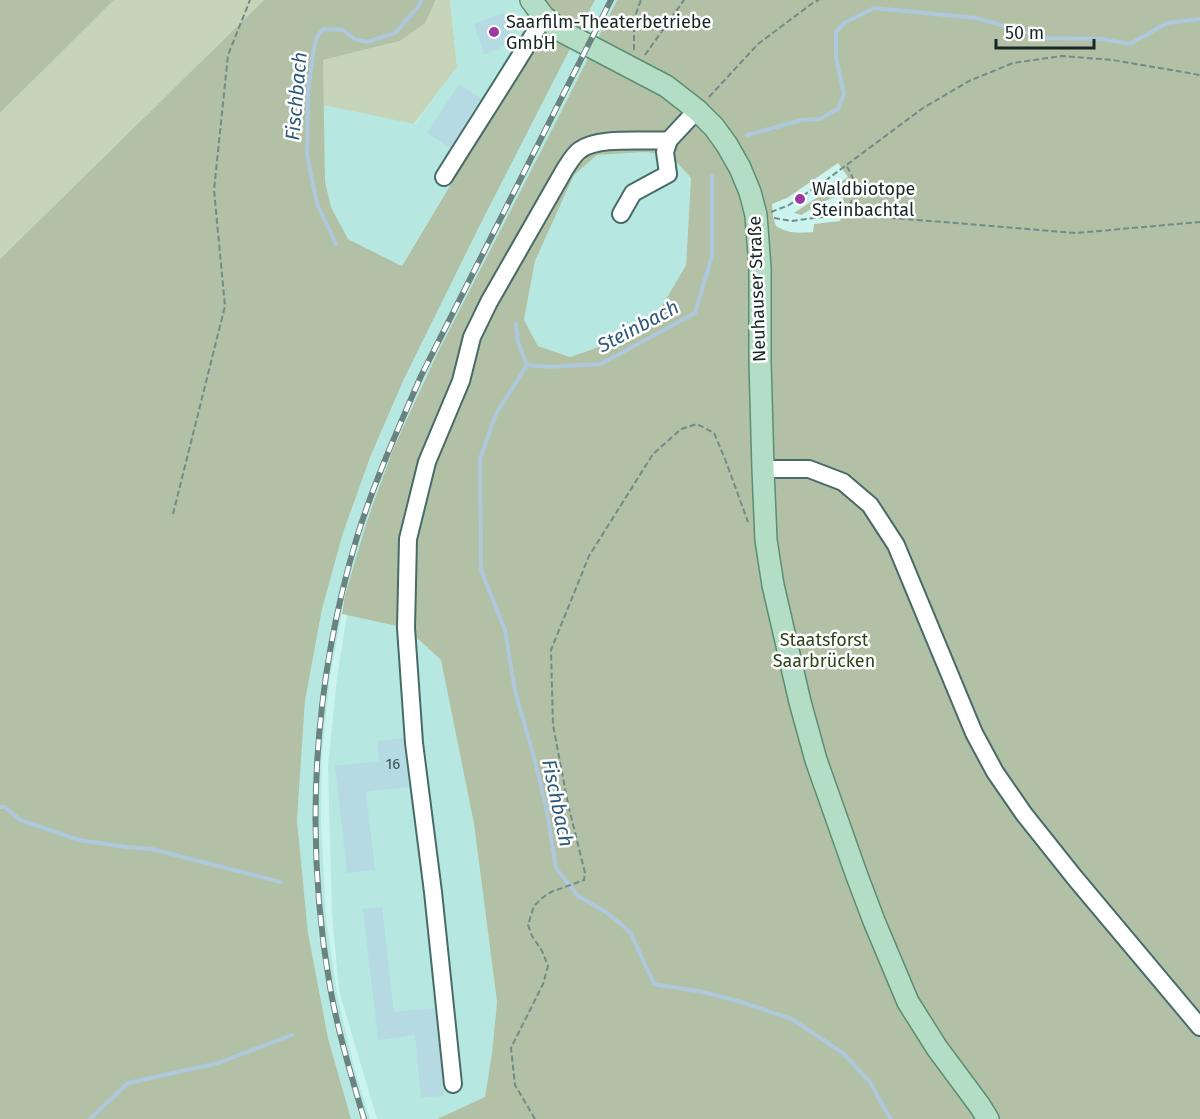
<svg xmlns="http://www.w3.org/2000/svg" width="1200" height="1119" font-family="'Fira Sans',sans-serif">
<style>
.built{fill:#b6e8e1}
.green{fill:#c6d4b9}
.forest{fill:#b2c0a5;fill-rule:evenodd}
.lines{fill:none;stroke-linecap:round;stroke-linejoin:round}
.stream{stroke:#aec8dd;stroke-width:4}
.building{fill:#b5dae2}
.minor-casing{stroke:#476c67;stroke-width:20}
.major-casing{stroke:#5c8e74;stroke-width:24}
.path{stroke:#708c89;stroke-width:2;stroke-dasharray:6 3;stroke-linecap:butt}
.minor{stroke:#fff;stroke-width:16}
.major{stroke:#b3ddc5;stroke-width:21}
.rail-casing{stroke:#698480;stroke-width:6}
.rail{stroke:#fff;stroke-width:4;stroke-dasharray:11;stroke-linecap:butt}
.poi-dot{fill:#9b3aa2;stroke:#fff;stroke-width:2}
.labels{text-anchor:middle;stroke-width:5;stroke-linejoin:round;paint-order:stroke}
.number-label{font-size:15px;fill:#3e5454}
.poi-label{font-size:18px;fill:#172725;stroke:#fff;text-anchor:start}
.street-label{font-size:18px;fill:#172725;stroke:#fff}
.park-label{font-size:18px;fill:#30441a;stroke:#fff}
.water-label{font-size:20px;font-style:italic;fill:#2f5a79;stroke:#fff}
</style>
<rect width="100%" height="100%" fill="#cbf4ee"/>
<path class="built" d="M450 0H519L528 17 541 34 402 266 348 239 331 207 325 181 323 105 415 124 457 67Z
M595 0H617L561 112 438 352 393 449 367 521 345 595 330 677 322 754 321 820 326 918 337 994 354 1067 370 1119H351L328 1038 308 933 297 820 305 701 322 609 343 533 371 455 404 379 480 225Z
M646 152 672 157 691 178 686 265 659 311 596 348 570 357 538 346 524 320 535 261 574 175 597 155Z
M347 615 406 628 441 660 474 824 497 1002 492 1053 485 1097 437 1119H377L339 991 332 914 328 766 337 678Z"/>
<path class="green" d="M114 0H264L0 259V113Z
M436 0H450L457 67 414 124 323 105 322 60 400 41 436 2Z"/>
<path class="forest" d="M0 0H114L0 113Z
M264 0H436L425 23 400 41 323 60 325 181 331 207 348 239 402 266 541 34 528 17 519 0H595L480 225 404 379 371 455 343 533 322 609 305 701 297 820 308 933 328 1038 351 1119H0V259Z
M617 0H1200V1119H437L485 1097 492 1053 497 1002 474 824 441 660 406 628 342 614 345 595 367 521 393 449 438 352 561 112ZM646 152 672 157 691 178 686 265 659 311 596 348 570 357 538 346 524 320 535 261 574 175 597 155ZM838 163 848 177 794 213 801 215 827 200 844 194 840 221 814 224 813 232C798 233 789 234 776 226L773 217 772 204 787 198Z"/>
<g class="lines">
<path class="stream" d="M747 135 802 120 820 119 838 109 844 94 836 58V32L844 23 874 8 976 18 1047 38 1101 39 1130 44 1167 23 1200 19
M336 244 317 204 307 155 308 91 314 48 317 37 323 29 343 30 354 39 367 42 395 33 419 6 421 0
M516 324 518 342 527 365 496 414 480 459 481 570 505 630 515 691 535 761 547 812 556 868 578 896 606 912 630 932 654 984 703 992 741 1002 792 1019 844 1054 870 1082 884 1108 891 1119
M527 365 549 367 601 364 695 313 712 256V176
M0 807H5L20 820 79 840 126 847 152 849 281 882
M90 1119 128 1083 218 1063 292 1035"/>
</g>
<path class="building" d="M503 13 514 41 500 46V48L484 55 474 24Z
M459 84 481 98 450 148 427 133Z
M403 738 409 787 366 792 375 870 347 873 335 766 379 761 377 741Z
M382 907 394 1012 435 1008 444 1096 421 1098 415 1035 378 1040 363 909Z"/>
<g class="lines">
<g class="minor-casing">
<path id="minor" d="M444 177C477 124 512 71 544 17
M621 214 633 193 668 174 665 152 669 140
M763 469H809L843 482 870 505 896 545 974 733 995 772 1024 814 1075 878 1200 1027
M453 1084 433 892 414 743 406 628 408 539 427 462 461 381 472 337 489 302 565 169C569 163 574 154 580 150 598 136 646 142 669 140L697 110"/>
</g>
<g class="major-casing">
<path id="major" d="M531 0 544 17 563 32 666 86 697 110 714 127 727 145 740 168 750 192 756 215 760 268V362L763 469 766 540 773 585 800 702 816 760 857 876 874 921 908 1002 937 1048 980 1106 988 1119"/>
</g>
<path class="path" d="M634 50V19L641 0
M645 55 684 0
M709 97 758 44 814 2 819 0
M771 212 789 205 825 181 923 108 969 81 1013 63 1062 56 1113 60 1200 75
M845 214 1076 233 1200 222
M774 218 791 221 845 214C856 194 859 186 846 165
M173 514 225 306 214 190 228 55 250 0
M535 1119 515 1085 511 1048 543 984 548 966 542 951 532 936 528 925 534 906 542 898 551 892 584 880 585 873 568 804 553 725 551 650 589 556 653 454 681 429 697 424 714 433 725 459 748 522"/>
<use href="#minor" class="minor"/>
<use href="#major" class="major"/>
<g class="rail-casing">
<path id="rail" d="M364 1119C351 1075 338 1032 330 987 304 837 313 683 357 537 374 482 398 429 421 376L611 0"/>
</g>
<use href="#rail" class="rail"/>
</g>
<g class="poi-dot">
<circle cx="494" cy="32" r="6"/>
<circle cx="800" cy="199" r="6"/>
</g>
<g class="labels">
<g class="number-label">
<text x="393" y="769">16</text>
</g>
<g class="poi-label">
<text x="506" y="28">Saarfilm-Theaterbetriebe<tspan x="506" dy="21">GmbH</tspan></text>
<text x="812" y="195">Waldbiotope<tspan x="812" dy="21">Steinbachtal</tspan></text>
</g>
<g class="street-label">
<text transform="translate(757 289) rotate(-92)" y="6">Neuhauser Straße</text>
</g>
<g class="park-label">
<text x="824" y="646">Staatsforst<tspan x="824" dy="21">Saarbrücken</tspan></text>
</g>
<g class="water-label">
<text transform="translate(296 96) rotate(-85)" y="7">Fischbach</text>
<text transform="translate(638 326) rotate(-28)" y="7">Steinbach</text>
<text transform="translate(558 803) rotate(78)" y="7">Fischbach</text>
</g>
</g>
<path d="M996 39v9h98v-9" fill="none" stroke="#172725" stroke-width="3"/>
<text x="1005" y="39" font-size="18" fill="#172725" stroke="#ffffff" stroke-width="4.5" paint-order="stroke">50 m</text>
</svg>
